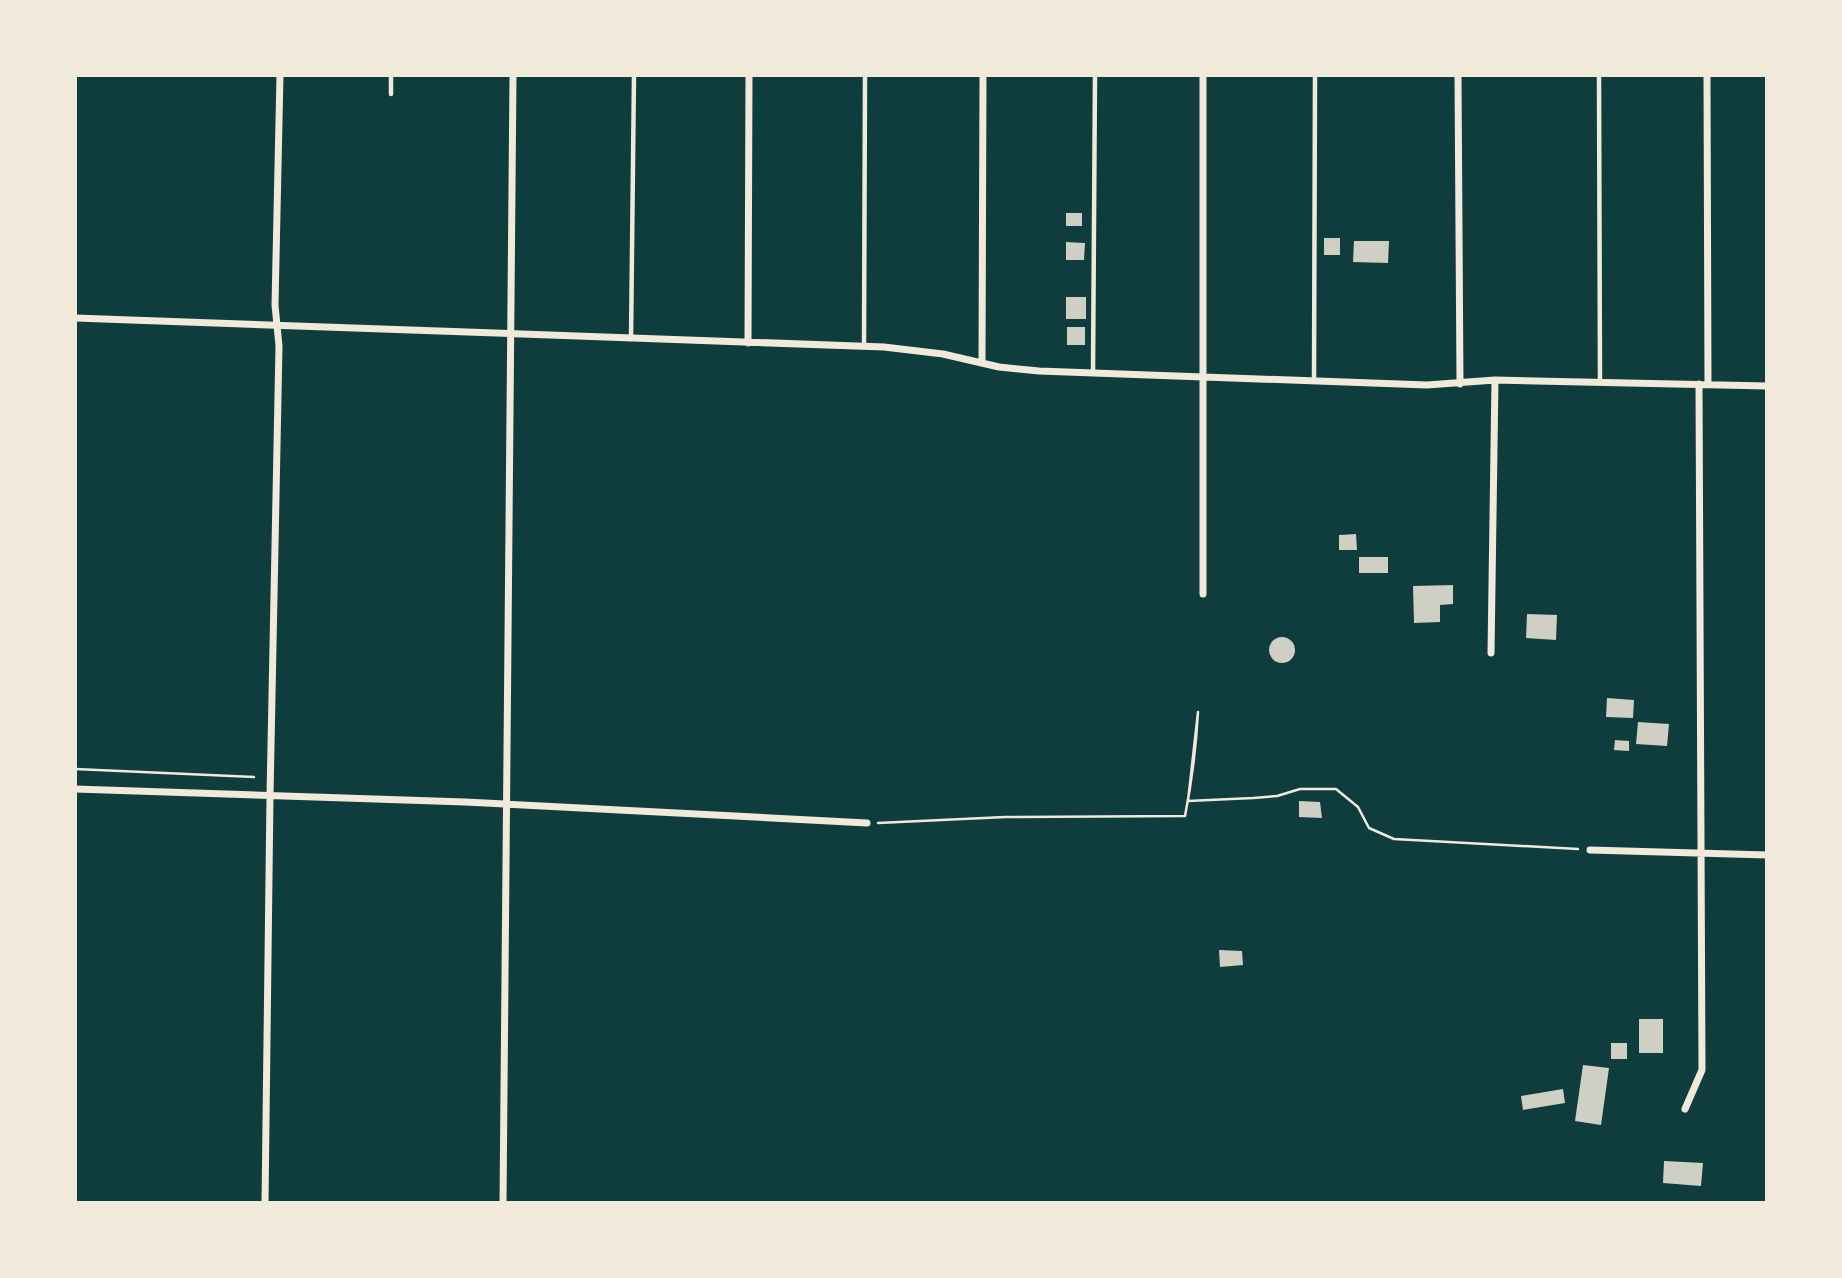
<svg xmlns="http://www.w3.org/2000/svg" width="1842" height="1278" font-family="Manrope,sans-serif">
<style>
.building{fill:#cfcfc3}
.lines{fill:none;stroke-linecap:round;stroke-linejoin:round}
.path{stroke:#f1e9da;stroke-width:2.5}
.service{stroke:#f1e9da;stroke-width:4.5}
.minor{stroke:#f1e9da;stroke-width:7}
</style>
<rect width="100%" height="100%" fill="#0f3d3e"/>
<path class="building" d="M1066 213H1082V226H1066Z
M1324 238H1340V255H1324Z
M1354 241H1389L1388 263 1353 262Z
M1066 242 1085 243 1084 260H1066Z
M1066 297H1086V319H1066Z
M1067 327H1085V345H1067Z
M1356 534 1357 550H1339V535Z
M1359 557H1388V573H1359Z
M1453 585V604L1440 605V622L1414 623 1413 586Z
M1527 614 1557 615 1556 640 1526 638Z
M1269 650a13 13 0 1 1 26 0a13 13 0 1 1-26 0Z
M1607 698 1634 700 1633 718 1606 717Z
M1638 722 1669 724 1667 746 1636 744Z
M1615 740 1629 741V751L1614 750Z
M1299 801 1320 802 1322 818 1299 817Z
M1219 950 1242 951 1243 965 1220 967Z
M1639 1019H1663V1053H1639Z
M1611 1043H1627V1059H1611Z
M1583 1065 1609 1068 1601 1125 1575 1121Z
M1563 1089 1565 1103 1523 1110 1521 1096Z
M1664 1161 1703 1163 1701 1186 1663 1183Z"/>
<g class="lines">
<path class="path" d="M75 769 254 777
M878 823 1005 817 1185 816C1192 781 1196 748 1198 712L1188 801 1253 798 1277 796 1300 789H1336L1358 807 1369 828 1394 839 1578 849"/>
<path class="service" d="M1599 75 1600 381
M391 94V75
M631 339 634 75
M864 347 865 75
M1093 374 1095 75
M1314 382 1315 75"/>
<path class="minor" d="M1458 75 1460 384
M1707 75 1708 384
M75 318 884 347 943 354 999 367 1039 371 1427 385 1495 380 1767 386
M748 343 749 75
M982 363 983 75
M1203 594V75
M1491 653 1495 380
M75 789 465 802 867 823
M1590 850 1767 855
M1685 1109 1702 1070 1699 384
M265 1203 270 796 279 346 275 305 280 75
M503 1203 513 75"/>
</g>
<rect width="1842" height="1278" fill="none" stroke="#f1e9da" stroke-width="154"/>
</svg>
